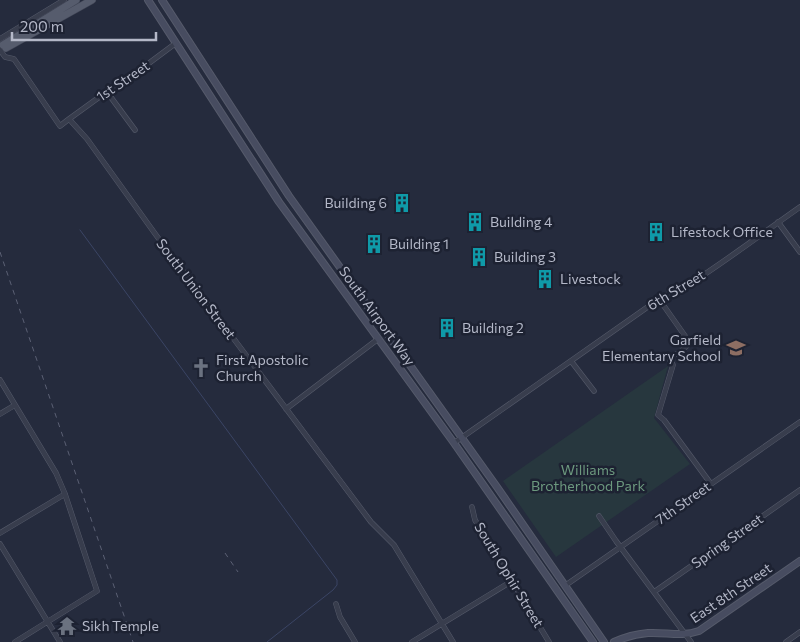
<svg xmlns="http://www.w3.org/2000/svg" width="800" height="642" font-family="Commissioner,sans-serif">
<style>
.green{fill:#27373e}
.lines{fill:none;stroke-linecap:round;stroke-linejoin:round}
.stream{stroke:#3b4565;stroke-width:1}
.street-casing{stroke:#565b6b;stroke-width:5.5}
.secondary-casing{stroke:#565b6b;stroke-width:8}
.primary-casing{stroke:#414656;stroke-width:8}
.street{stroke:#383d4d;stroke-width:4.5}
.secondary{stroke:#474c60;stroke-width:6}
.primary{stroke:#565c6d;stroke-width:7}
.rail{stroke:#5b6074;stroke-width:1;stroke-dasharray:5 5;stroke-linecap:butt}
.labels{text-anchor:middle;stroke-width:5;stroke-linejoin:round;paint-order:stroke}
.street-label{font-size:14px;fill:#b4b8c8;stroke:#1d2232}
.poi-label{font-size:14px;fill:#b4b8c8;stroke:#1d2232;text-anchor:start}
.park-label{font-size:14px;fill:#6c987e;stroke:#1d2232}
</style>
<rect width="100%" height="100%" fill="#252b3d"/>
<path class="green" d="M668 366 654 418 690 464 556 557 503 481Z"/>
<g class="lines">
<path class="stream" d="M80 230 337 580V585L333 590 267 642"/>
<g class="street-casing">
<path id="street" d="M0 39 64 0
M0 50 5 57 14 59 60 126 69 119 87 139 156 235 371 522 394 545 453 642
M107 92 135 130
M69 119 98 98 117 87 176 43
M778 222 800 252
M659 299 690 343 679 353 671 356 670 360 673 365 658 415 664 420 711 484
M571 361 594 391
M0 380 56 473 65 494 97 591 15 642
M286 409 378 339
M0 414 15 405
M454 443 659 299C669 292 680 290 690 284 727 260 763 233 800 207
M472 507 475 520 549 642
M599 516 616 541 691 642
M0 533 65 494
M0 544 60 642
M566 585 800 422
M654 592 800 490
M336 604 340 617 355 642
M412 642 512 581
M786 642 800 632"/>
</g>
<g class="secondary-casing">
<path id="secondary" d="M148 0 279 202 454 443 593 642
M162 0 289 196 497 487 604 642
M614 642C625 637 636 634 648 633 667 632 681 637 699 631L800 561"/>
</g>
<g class="primary-casing">
<path id="primary" d="M3 45 76 0
M6 48 92 0"/>
</g>
<use href="#street" class="street"/>
<use href="#secondary" class="secondary"/>
<use href="#primary" class="primary"/>
<path class="rail" d="M0 252 133 642
M225 553 238 572"/>
</g>
<defs>
<g id="building-bare" transform="scale(1.5)"><path d="M-4-6H4V6H1V3H-1V6H-4ZM-2.5-4.3h1.7v1.8h-1.7ZM.8-4.3h1.7v1.8H.8ZM-2.5-1h1.7V.8h-1.7ZM.8-1h1.7V.8H.8Z" fill="#0f9aa8" stroke="#1d2232" stroke-width="2.5" paint-order="stroke"/></g>
<g id="school-bare" transform="scale(1.5)"><path d="M0-5L7-2L0 1L-7-2ZM-4 1L0 2.5L4 1V4Q0 6-4 4Z" fill="#8d6e63" stroke="#1d2232" stroke-width="2.5" paint-order="stroke"/></g>
<g id="church-bare" transform="scale(1.5)"><path d="M-1.2-6h2.4v3.5h3.3v2.4h-3.3V6h-2.4V-.1h-3.3v-2.4h3.3Z" fill="#6b7280" stroke="#1d2232" stroke-width="2.5" paint-order="stroke"/></g>
<g id="temple-bare" transform="scale(1.5)"><path d="M0-6L5-2H3V0L6.5 2.5H4V6H1.5V3h-3V6H-4V2.5H-6.5L-3 0V-2H-5Z" fill="#6b7280" stroke="#1d2232" stroke-width="2.5" paint-order="stroke"/></g>
</defs>
<g fill-rule="evenodd">
<use href="#building-bare" x="402" y="203"/>
<use href="#building-bare" x="475" y="222"/>
<use href="#building-bare" x="656" y="232"/>
<use href="#building-bare" x="374" y="244"/>
<use href="#building-bare" x="479" y="257"/>
<use href="#building-bare" x="545" y="279"/>
<use href="#building-bare" x="447" y="328"/>
<use href="#school-bare" x="736" y="348"/>
<use href="#church-bare" x="201" y="368"/>
<use href="#temple-bare" x="67" y="626"/>
</g>
<g class="labels">
<g class="street-label">
<text transform="translate(123 81) rotate(-34)" y="5">1st Street</text>
<text transform="translate(196 289) rotate(53)" y="5">South Union Street</text>
<text transform="translate(676 290) rotate(-31)" y="5">6th Street</text>
<text transform="translate(377 316) rotate(54)" y="5">South Airport Way</text>
<text transform="translate(683 503) rotate(-35)" y="5">7th Street</text>
<text transform="translate(727 541) rotate(-35)" y="5">Spring Street</text>
<text transform="translate(509 575) rotate(59)" y="5">South Ophir Street</text>
<text transform="translate(731 593) rotate(-34)" y="5">East 8th Street</text>
</g>
<g class="poi-label">
<text x="387" y="208" text-anchor="end">Building 6</text>
<text x="490" y="227">Building 4</text>
<text x="671" y="237">Lifestock Office</text>
<text x="389" y="249">Building 1</text>
<text x="494" y="262">Building 3</text>
<text x="560" y="284">Livestock</text>
<text x="462" y="333">Building 2</text>
<text x="721" y="345" text-anchor="end">Garfield<tspan x="721" dy="16">Elementary School</tspan></text>
<text x="216" y="365">First Apostolic<tspan x="216" dy="16">Church</tspan></text>
<text x="82" y="631">Sikh Temple</text>
</g>
<g class="park-label">
<text x="588" y="475">Williams<tspan x="588" dy="16">Brotherhood Park</tspan></text>
</g>
</g>
<path d="M12 32v8h144v-8" fill="none" stroke="#b4b8c8" stroke-width="2.5"/>
<text x="20" y="32" font-size="15" fill="#b4b8c8" stroke="#1d2232" stroke-width="4" paint-order="stroke">200 m</text>
</svg>
